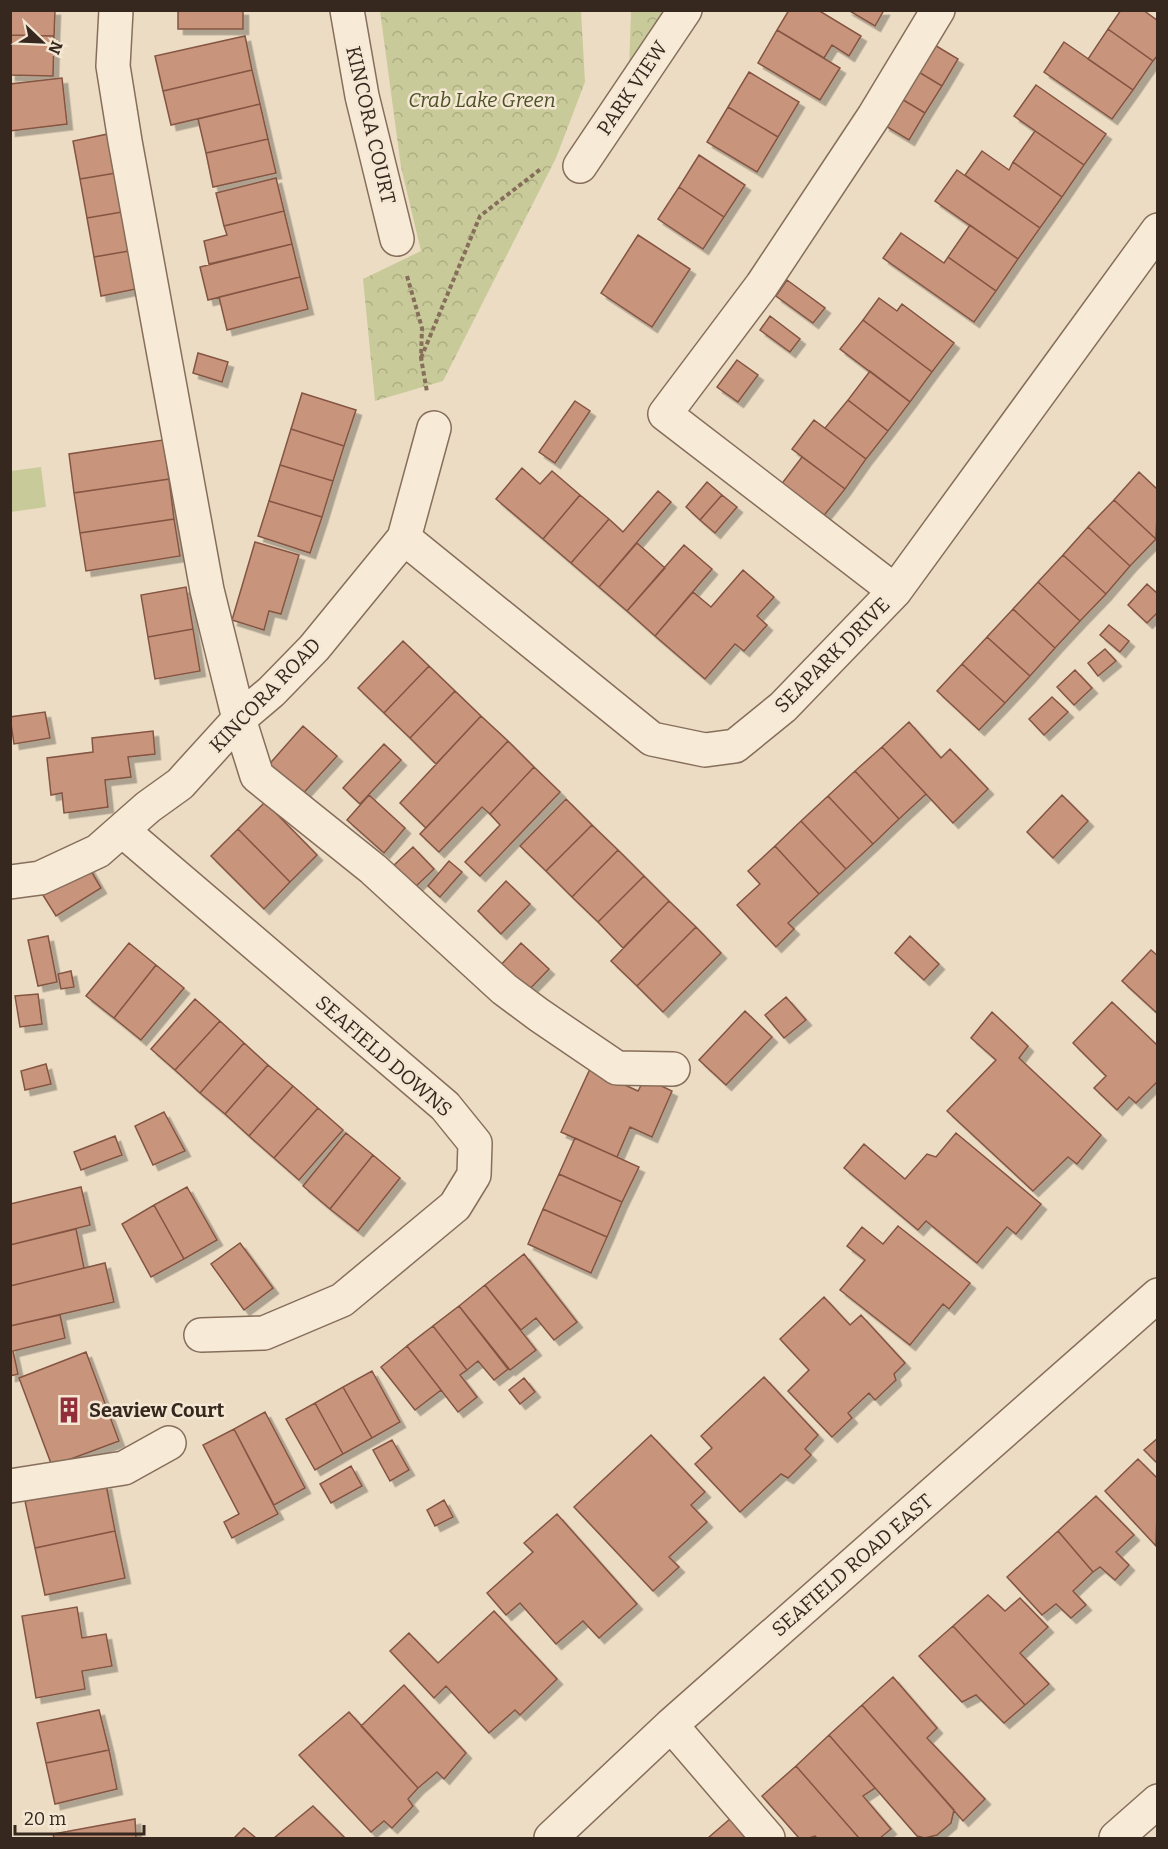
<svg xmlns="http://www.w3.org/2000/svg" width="1168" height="1849" font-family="Bitter,serif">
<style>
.grass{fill:#c9ca99}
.park{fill:url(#park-crowns)}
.building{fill:#c9947c;stroke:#845542;stroke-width:1.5;filter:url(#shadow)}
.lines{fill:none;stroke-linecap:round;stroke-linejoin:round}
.minor-casing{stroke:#866e5b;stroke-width:36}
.path{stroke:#866e5b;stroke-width:4;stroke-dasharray:4.5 3;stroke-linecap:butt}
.minor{stroke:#f7ead7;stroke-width:33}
.labels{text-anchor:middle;stroke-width:5;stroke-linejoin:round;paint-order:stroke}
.street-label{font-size:20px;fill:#37281f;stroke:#f4e7d3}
.park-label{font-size:20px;font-style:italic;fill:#4c5226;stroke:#f4e7d3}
.poi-label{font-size:20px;font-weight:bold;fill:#37281f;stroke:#f4e7d3;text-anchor:start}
</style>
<defs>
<pattern id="park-crowns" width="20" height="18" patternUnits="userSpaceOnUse" patternTransform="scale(1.5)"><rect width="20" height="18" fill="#c9ca99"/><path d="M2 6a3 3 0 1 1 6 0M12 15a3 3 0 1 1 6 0" fill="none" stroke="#adae83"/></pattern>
<filter id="shadow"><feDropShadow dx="5.5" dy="5.5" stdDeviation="0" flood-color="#0004"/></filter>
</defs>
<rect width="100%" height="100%" fill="#ecdcc4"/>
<path class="grass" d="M41 467 46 507 11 512V471Z"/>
<path class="park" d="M380 11H581L585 82 556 158 443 381 375 401 363 279 421 251 401 167Z
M631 11H670L629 71Z"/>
<path class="building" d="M10 10H55L54 36 10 35Z
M178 10H243V29H178Z
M789 10H818L861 36 849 56 832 45 824 58 777 30Z
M848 10H884L875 26Z
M1121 10H1143L1158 21V55L1153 61 1108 29Z
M1108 29 1153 61 1133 90 1088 59Z
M777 30 840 68 820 100 758 63Z
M10 35 54 36 53 76 10 75Z
M245 36 252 70 163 91 155 56Z
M1064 42 1133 90 1112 119 1044 72Z
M933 44 958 59 942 86 917 71Z
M252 70 260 104 171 125 163 91Z
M917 71 942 86 925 113 900 98Z
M749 72 799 102 778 137 728 107Z
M62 78 67 124 10 131V84Z
M1036 85 1106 134 1084 165 1014 116Z
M900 98 925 113 909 140 884 125Z
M260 104 268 139 206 153 198 119Z
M728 107 778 137 757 172 707 142Z
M1035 131 1084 165 1062 197 1013 162Z
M108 134 116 173 80 179 73 141Z
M268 139 276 173 213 187 206 153Z
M982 151 1009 170 1013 162 1062 197 1040 228 965 175Z
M699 155 745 185 724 217 679 187Z
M957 170 1040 228 1018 259 935 201Z
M116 173 122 212 87 218 80 179Z
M276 178 284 211 224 226 216 193Z
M679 187 724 217 703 249 658 219Z
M284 211 292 244 209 264 204 241 227 235 224 226Z
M122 212 129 251 94 257 87 218Z
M970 225 1018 259 996 291 948 257Z
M901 233 944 263 948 257 996 291 974 322 883 258Z
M638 235 690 269 652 327 601 293Z
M292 244 300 277 208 300 200 267Z
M129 251 136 289 101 296 94 257Z
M300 277 308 309 227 330 219 297Z
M787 280 825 308 813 323 776 296Z
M879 298 897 311 902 304 954 343 932 372 863 320Z
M770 316 800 339 790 352 760 330Z
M863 320 932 372 910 402 840 349Z
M198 353 228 362 222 382 193 373Z
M737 360 758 375 738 402 717 387Z
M870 371 910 402 888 431 848 400Z
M302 393 356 410 344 446 291 429Z
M848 400 888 431 866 459 825 428Z
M575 401 590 411 555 463 539 452Z
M814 420 866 459 845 489 792 449Z
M291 429 344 446 333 481 280 465Z
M163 440 169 479 74 493 69 454Z
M802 457 845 489 822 518 780 486Z
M280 465 333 481 322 517 269 501Z
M522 468 540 484 552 471 580 495 543 539 496 499Z
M1139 472 1158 490 1156 539 1114 500Z
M169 479 174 519 80 533 74 493Z
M707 482 722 495 700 520 686 507Z
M658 491 671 502 599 587 571 563 609 519 623 532Z
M580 495 609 519 571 563 543 539Z
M722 495 737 507 715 533 700 520Z
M1114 500 1156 539 1130 566 1088 527Z
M269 501 322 517 310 553 258 536Z
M174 519 180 556 86 571 80 533Z
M1088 527 1130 566 1106 594 1063 555Z
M255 542 299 555 281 614 269 611 264 630 232 620Z
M637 543 665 568 627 611 599 587Z
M684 545 712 569 655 636 627 611Z
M1063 555 1106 594 1080 621 1038 582Z
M743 570 774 597 757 616 767 625 744 651 735 644 705 679 655 636 693 592 711 607Z
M1038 582 1080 621 1055 648 1013 609Z
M1147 584 1158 594V612L1147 623 1128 605Z
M186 587 193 629 148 637 141 595Z
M1013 609 1055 648 1030 676 987 637Z
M1109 625 1129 641 1120 652 1100 635Z
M193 629 200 671 155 679 148 637Z
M987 637 1030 676 1005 703 962 664Z
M403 641 429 666 384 713 358 688Z
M1105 649 1116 661 1098 676 1088 663Z
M962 664 1005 703 979 730 937 691Z
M429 666 455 691 410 738 384 713Z
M1075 670 1092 688 1074 705 1057 687Z
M455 691 481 716 436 764 410 738Z
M1052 697 1068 712 1044 735 1029 719Z
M45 712 50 738 14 744 10 717Z
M481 716 508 741 426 828 400 803Z
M909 722 941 758 950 749 988 789 953 823 882 747Z
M303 726 337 756 299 798 265 769Z
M153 731 155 754 128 757 131 777 105 780 108 807 64 813 62 793 51 795 47 758 93 752 92 738Z
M508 741 534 767 490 814 482 807 439 852 420 834Z
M384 744 401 760 360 804 343 788Z
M882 747 926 794 899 819 855 771Z
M534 767 560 792 480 876 465 862 500 825 490 814Z
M855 771 899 819 873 844 828 796Z
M369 795 405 828 384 853 347 820Z
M1062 795 1088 821 1053 858 1027 832Z
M828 796 873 844 846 869 801 821Z
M566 799 592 825 546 871 520 846Z
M265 802 317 855 290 882 238 829Z
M801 821 846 869 819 894 775 846Z
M592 825 618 850 572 897 546 871Z
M238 829 290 882 264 909 211 856Z
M775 846 819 894 788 923 794 929 776 947 737 905 760 884 748 871Z
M413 847 434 869 411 891 390 869Z
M618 850 644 876 598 922 572 897Z
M449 861 462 872 440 897 428 886Z
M87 864 101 888 56 916 41 892Z
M644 876 669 901 623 948 598 922Z
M506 881 530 904 501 934 478 911Z
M669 901 696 927 637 986 611 961Z
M696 927 721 953 663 1012 637 986Z
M48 936 57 982 38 986 28 940Z
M910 936 939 964 924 980 895 953Z
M129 943 156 965 114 1018 86 996Z
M521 943 549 969 526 993 499 967Z
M1151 950 1158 956V1014L1122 981Z
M156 965 184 988 141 1040 114 1018Z
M71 971 74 987 61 989 58 974Z
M38 994 42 1024 20 1027 15 996Z
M786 997 806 1020 784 1038 765 1015Z
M195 999 220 1021 175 1070 151 1049Z
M1112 1002 1158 1046V1081L1136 1103 1129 1097 1117 1110 1094 1088 1106 1076 1073 1043Z
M745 1011 772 1037 726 1085 699 1060Z
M992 1012 1028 1046 1019 1058 1101 1135 1077 1164 1068 1157 1033 1191 947 1111 996 1060 971 1038Z
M220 1021 244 1043 200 1093 175 1070Z
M244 1043 268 1065 225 1114 200 1093Z
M46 1064 51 1084 25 1090 21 1071Z
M268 1065 293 1086 249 1136 225 1114Z
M590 1069 638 1091 645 1078 672 1091 652 1137 630 1127 617 1157 561 1132Z
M293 1086 318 1108 274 1158 249 1136Z
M318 1108 343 1130 299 1180 274 1158Z
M164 1112 185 1151 153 1165 135 1126Z
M346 1133 373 1155 330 1209 303 1186Z
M956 1133 1041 1204 1016 1234 1007 1227 977 1263 926 1221 918 1230 844 1168 864 1144 905 1179 927 1154 936 1157Z
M115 1136 122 1155 81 1170 74 1152Z
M575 1138 639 1167 622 1202 559 1174Z
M373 1155 400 1178 358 1231 330 1209Z
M559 1174 622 1202 607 1237 543 1209Z
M81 1187 90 1225 10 1245V1204Z
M187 1187 217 1240 184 1259 154 1205Z
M154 1205 184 1259 151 1277 122 1224Z
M543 1209 607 1237 591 1273 528 1244Z
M898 1226 970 1283 949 1309 943 1304 910 1345 840 1290 865 1260 847 1246 862 1227 883 1244Z
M76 1229 84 1268 10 1286V1245Z
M240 1243 273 1288 244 1310 211 1264Z
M524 1254 577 1322 554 1340 536 1318 521 1330 485 1285Z
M105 1263 114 1302 10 1326V1286Z
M485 1285 536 1350 510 1370 459 1306Z
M824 1297 850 1325 861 1315 905 1363 894 1374 896 1380 875 1400 869 1393 848 1413 852 1418 832 1437 788 1391 809 1370 780 1339Z
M459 1306 508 1369 494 1380 478 1361 467 1370 433 1326Z
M60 1315 65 1338 13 1351 18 1374 10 1376V1326Z
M433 1326 467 1370 460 1375 477 1397 458 1412 407 1346Z
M407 1346 441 1390 415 1410 381 1367Z
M86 1352 119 1441 52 1466 19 1378Z
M372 1371 400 1422 372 1438 343 1387Z
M764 1377 818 1435 805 1449 811 1455 788 1478 781 1474 740 1512 695 1464 712 1448 701 1436Z
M524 1378 535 1392 520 1404 509 1390Z
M343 1387 372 1438 343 1454 315 1403Z
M315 1403 343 1454 315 1470 286 1419Z
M265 1412 305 1488 274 1505 234 1429Z
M234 1429 278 1514 232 1538 224 1522 239 1514 203 1445Z
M651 1435 705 1492 691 1505 707 1522 669 1557 679 1567 653 1591 574 1507Z
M1158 1438V1464L1144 1450Z
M392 1440 409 1470 390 1481 373 1450Z
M1138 1459 1158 1479 1156 1546 1105 1491Z
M351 1466 362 1486 331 1503 320 1484Z
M106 1484 115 1531 35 1548 25 1501Z
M1096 1496 1134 1535 1116 1552 1129 1565 1115 1580 1100 1567 1093 1572 1058 1531Z
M444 1500 453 1517 435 1526 427 1510Z
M557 1514 637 1604 599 1638 583 1621 556 1644 520 1603 506 1615 487 1593 533 1552 524 1543Z
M115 1531 125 1578 45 1595 35 1548Z
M1058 1531 1093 1572 1073 1591 1086 1605 1071 1618 1056 1604 1042 1615 1007 1577Z
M988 1595 1005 1611 1020 1598 1048 1627 1020 1653 1049 1684 1025 1705 953 1626Z
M77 1607 82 1638 106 1634 112 1666 82 1671 85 1689 36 1698 22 1616Z
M494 1611 557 1679 520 1715 515 1710 489 1733 446 1686 434 1698 390 1651 409 1633 438 1663Z
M953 1626 1025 1705 1004 1723 976 1695 962 1702 919 1656Z
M893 1677 937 1728 927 1738 985 1799 963 1821 862 1705Z
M404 1685 466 1753 444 1779 437 1772 418 1788 361 1726Z
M862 1705 954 1810 951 1823 937 1835 925 1838 917 1836 829 1735Z
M99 1710 109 1750 46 1763 37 1723Z
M349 1712 418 1788 408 1799 413 1806 392 1828 384 1821 371 1832 299 1755Z
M829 1735 875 1788 863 1796 891 1829 880 1838H859L796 1766Z
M109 1750 117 1789 55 1804 46 1763Z
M796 1766 859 1838H817L815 1836 809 1838H799L762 1796Z
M313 1806 345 1838H274Z
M731 1818 750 1838H708Z
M135 1819 136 1838H54L53 1834Z
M244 1828 256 1838H234Z"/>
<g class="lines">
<g class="minor-casing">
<path id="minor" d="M116 10 113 66 125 141 207 590 239 719 257 776 373 869 504 989 539 1015 617 1068 673 1069
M347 10 362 96 397 239
M580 166 685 10
M404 538 652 739 705 750 735 746 783 707 895 591 1158 230
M895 591 665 414 762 285 874 116 938 10
M122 830 445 1106 475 1143 474 1175 455 1206 342 1300 264 1333 201 1335
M10 882 40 878 98 851 148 807 180 784 239 719 271 692 314 648 404 538 434 428
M10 1486 124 1468 169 1443
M671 1725 768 1838
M551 1838 671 1725 1158 1295
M1116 1838 1158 1801"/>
</g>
<path class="path" d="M407 276 422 328 421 358 427 392
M421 358 480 216 542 168"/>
<use href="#minor" class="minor"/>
</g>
<defs>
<g id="building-bare" transform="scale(2.07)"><path d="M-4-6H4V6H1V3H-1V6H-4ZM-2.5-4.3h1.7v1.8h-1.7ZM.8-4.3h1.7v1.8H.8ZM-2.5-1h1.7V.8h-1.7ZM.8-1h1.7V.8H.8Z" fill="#922e39" stroke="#f4e7d3" stroke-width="2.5" paint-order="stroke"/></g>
</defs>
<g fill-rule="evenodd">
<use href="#building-bare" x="69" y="1410"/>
</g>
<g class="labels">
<g class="street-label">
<text transform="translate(632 88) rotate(-56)" y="7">PARK VIEW</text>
<text transform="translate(371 125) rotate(77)" y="7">KINCORA COURT</text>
<text transform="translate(832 655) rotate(-45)" y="7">SEAPARK DRIVE</text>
<text transform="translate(265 695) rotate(-46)" y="7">KINCORA ROAD</text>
<text transform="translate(384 1056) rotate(41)" y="7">SEAFIELD DOWNS</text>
<text transform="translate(852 1565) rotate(-41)" y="7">SEAFIELD ROAD EAST</text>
</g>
<g class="park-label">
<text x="482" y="107">Crab Lake Green</text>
</g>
<g class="poi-label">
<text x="89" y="1417">Seaview Court</text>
</g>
</g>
<rect width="1168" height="1849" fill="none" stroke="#37281f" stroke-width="24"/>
<g transform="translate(42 42) rotate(113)" stroke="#f4e7d3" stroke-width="4.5" paint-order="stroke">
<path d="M0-4.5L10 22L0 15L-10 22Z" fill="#37281f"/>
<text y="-9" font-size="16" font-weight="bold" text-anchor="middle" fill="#37281f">N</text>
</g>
<path d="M15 1825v9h129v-9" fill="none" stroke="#37281f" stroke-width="3"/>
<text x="24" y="1825" font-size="18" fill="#37281f" stroke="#f4e7d3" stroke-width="4.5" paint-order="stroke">20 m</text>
</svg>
